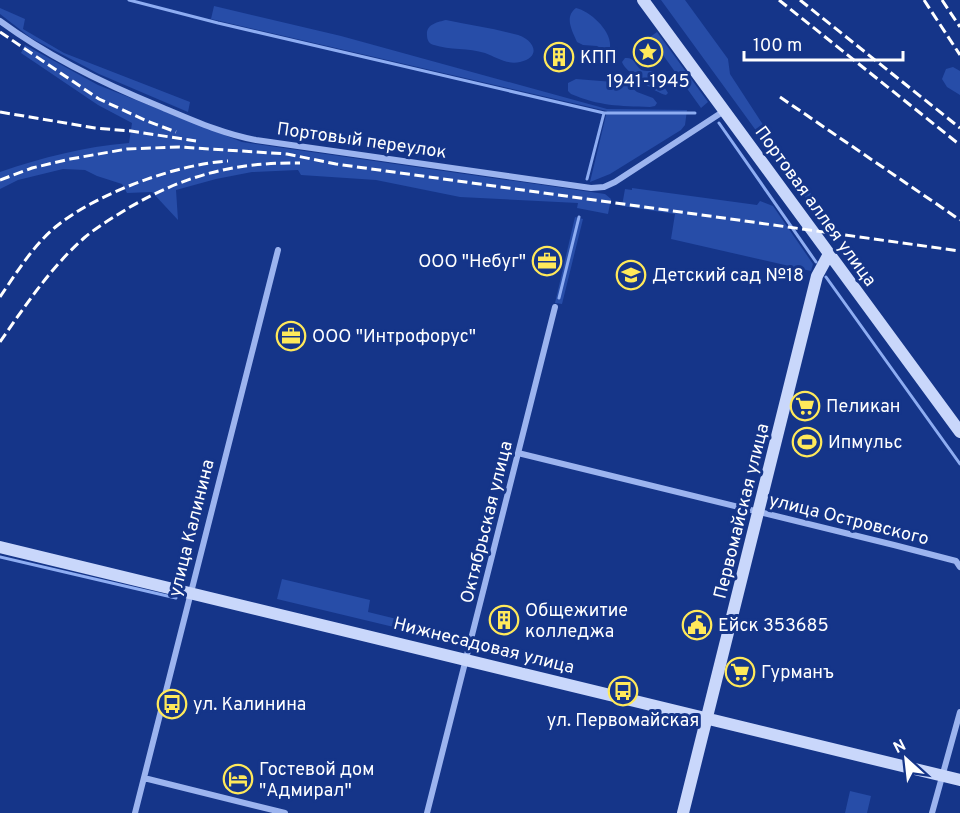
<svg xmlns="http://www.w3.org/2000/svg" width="960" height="813" font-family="Overpass,sans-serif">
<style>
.green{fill:#274da8}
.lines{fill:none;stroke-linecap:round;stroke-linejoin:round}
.stream{stroke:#8eadf2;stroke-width:3}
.street{stroke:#9cb4ef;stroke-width:6}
.secondary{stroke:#c9d7fb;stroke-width:12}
.rail{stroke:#fff;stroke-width:3;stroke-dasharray:10 4.5;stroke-linecap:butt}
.labels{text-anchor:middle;stroke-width:6;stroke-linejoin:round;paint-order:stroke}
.poi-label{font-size:18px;fill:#fff;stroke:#153589;text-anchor:start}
.street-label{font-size:18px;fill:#fff;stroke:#153589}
</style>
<rect width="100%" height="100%" fill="#153589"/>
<path class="green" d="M661 0H685L728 59 730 74 775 143 774 146 768 147Z
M214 6 341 36 607 109 687 110 685 125 681 130 610 174 590 182 607 111 211 19Z
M0 8 25 19 23 29 64 53 190 102 188 112 99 74 31 38 0 14Z
M576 8C590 11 612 31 610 47L604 50 597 46 583 45 577 42C572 30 564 17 576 8Z
M446 20C469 25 492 28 514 34 534 38 543 57 520 62 507 65 496 57 485 53 469 48 449 50 434 45 429 44 427 40 427 35 426 24 438 22 446 20Z
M657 32 708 102 701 108 650 37Z
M25 45 98 85 242 142 605 194 611 199 608 214 577 208 578 203 460 197 376 180 301 175 298 170 252 172 216 179 176 190 178 220 152 192 127 193 122 184 97 176 85 170 63 169 18 180 0 189V172C44 157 83 147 129 143L132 123 98 105 21 53Z
M625 58C634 57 634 63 640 69 644 72 650 70 655 72L668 93 666 95C656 93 625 72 622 62Z
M953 67 960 71V95L947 87 942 79 946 69Z
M576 79 626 83 637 92 653 98 657 103 655 106 650 107C619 106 599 106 571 94L568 91V83Z
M797 176 802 180 829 221 826 223 822 221 795 183V177Z
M632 188 757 205 760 201 773 206 813 264 811 271 671 239 675 214 622 206 625 189 632 190Z
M575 217 583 219 562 304 555 303Z
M282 579 370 600 368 612 454 633 452 641 277 599Z
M850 791 871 796 867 813H845Z"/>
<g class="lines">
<path class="stream" d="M129 0 218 23 604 113H695
M719 123 816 262
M587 179 604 113
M826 277 960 464
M559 298 579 217
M0 557 176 598"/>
<path class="street" d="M0 21C50 58 104 84 161 107 192 120 223 134 256 140L591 188 604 187 615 182 724 111
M518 453 894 545 956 561 960 567
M144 778 285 813
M135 813 278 250
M427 813 555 307
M932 813 960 712"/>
<path class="secondary" d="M643 0 960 432
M0 547 960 780
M683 813 817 276 829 254"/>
<path class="rail" d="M779 0 960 145
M800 0 960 128
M924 0 960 55
M942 0 960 27
M0 32 99 99 147 121 176 132
M780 97 960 220
M0 112 95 128 131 131 196 141
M0 180 32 168 70 159 127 149 152 148 179 147 287 154 336 164 960 251
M0 297C17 272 34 244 58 225 98 193 177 164 228 161
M0 342C25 306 51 267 84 238 98 226 114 217 130 207 186 175 235 162 300 163"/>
</g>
<defs>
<g id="sight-ring" transform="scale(1.5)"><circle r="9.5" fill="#153589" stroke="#ffe95a" stroke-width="1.5"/><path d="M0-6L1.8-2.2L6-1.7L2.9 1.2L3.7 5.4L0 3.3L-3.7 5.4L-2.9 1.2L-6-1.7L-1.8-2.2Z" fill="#ffe95a"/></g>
<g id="building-ring" transform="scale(1.5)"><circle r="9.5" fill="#153589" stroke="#ffe95a" stroke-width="1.5"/><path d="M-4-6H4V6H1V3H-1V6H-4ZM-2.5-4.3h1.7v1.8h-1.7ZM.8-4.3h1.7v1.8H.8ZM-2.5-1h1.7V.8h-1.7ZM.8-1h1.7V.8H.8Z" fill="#ffe95a"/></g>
<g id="office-ring" transform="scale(1.5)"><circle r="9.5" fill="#153589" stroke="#ffe95a" stroke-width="1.5"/><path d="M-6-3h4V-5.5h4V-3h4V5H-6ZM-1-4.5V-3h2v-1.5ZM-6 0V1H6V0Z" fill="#ffe95a"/></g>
<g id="school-ring" transform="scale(1.5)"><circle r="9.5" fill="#153589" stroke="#ffe95a" stroke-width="1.5"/><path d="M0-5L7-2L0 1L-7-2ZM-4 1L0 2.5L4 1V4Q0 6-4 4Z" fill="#ffe95a"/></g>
<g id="supermarket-ring" transform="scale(1.5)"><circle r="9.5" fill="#153589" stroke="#ffe95a" stroke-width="1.5"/><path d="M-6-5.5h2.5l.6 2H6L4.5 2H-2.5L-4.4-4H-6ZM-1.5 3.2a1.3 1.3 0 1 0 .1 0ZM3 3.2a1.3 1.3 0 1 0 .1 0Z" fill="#ffe95a"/></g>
<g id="stadium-ring" transform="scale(1.5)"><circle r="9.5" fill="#153589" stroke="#ffe95a" stroke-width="1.5"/><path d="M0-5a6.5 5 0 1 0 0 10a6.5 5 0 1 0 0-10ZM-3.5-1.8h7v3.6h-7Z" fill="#ffe95a"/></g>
<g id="civic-ring" transform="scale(1.5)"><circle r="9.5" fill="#153589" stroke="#ffe95a" stroke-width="1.5"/><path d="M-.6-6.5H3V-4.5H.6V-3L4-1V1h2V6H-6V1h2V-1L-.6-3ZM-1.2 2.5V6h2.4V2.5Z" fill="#ffe95a"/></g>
<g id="bus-ring" transform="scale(1.5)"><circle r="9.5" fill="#153589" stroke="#ffe95a" stroke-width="1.5"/><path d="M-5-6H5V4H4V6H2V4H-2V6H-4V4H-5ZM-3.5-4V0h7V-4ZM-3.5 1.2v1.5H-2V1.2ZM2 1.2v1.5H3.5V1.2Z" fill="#ffe95a"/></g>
<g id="hotel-ring" transform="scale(1.5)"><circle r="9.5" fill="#153589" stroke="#ffe95a" stroke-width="1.5"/><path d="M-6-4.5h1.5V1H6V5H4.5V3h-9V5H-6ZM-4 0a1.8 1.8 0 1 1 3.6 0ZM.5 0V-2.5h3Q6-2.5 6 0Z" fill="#ffe95a"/></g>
</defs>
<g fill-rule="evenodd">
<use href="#sight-ring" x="648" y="52"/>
<use href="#building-ring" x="559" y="57"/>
<use href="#office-ring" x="547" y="261"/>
<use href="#school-ring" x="631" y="275"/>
<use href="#office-ring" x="291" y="336"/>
<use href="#supermarket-ring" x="805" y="406"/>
<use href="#stadium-ring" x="807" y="442"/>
<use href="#building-ring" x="504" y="620"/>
<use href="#civic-ring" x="697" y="625"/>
<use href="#supermarket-ring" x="740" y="672"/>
<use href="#bus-ring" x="623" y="691"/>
<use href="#bus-ring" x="172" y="704"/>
<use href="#hotel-ring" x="238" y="779"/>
</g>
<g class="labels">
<g class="poi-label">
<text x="580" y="63">КПП</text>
<text x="648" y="87" text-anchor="middle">1941-1945</text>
<text x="526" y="267" text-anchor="end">ООО "Небуг"</text>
<text x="652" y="281">Детский сад №18</text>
<text x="312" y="342">ООО "Интрофорус"</text>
<text x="826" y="412">Пеликан</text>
<text x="828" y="448">Ипмульс</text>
<text x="525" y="616">Общежитие<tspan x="525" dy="21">колледжа</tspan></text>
<text x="718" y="631">Ейск 353685</text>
<text x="761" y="678">Гурманъ</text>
<text x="193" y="710">ул. Калинина</text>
<text x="623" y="726" text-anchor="middle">ул. Первомайская</text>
<text x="259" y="775">Гостевой дом<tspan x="259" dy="21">"Адмирал"</tspan></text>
</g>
<g class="street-label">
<text transform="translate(362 140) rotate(8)" y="6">Портовый переулок</text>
<text transform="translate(816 206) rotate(54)" y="6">Портовая аллея улица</text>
<text transform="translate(741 511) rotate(-76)" y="6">Первомайская улица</text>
<text transform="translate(849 519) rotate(14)" y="6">улица Островского</text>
<text transform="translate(486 522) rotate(-76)" y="6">Октябрьская улица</text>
<text transform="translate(191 528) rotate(-76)" y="6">улица Калинина</text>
<text transform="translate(484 645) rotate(14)" y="6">Нижнесадовая улица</text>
</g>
</g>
<g transform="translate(906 759) rotate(333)" stroke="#153589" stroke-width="4.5" paint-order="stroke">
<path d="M0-4.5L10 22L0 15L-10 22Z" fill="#ffffff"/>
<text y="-9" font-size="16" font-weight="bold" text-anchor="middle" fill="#ffffff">N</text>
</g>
<path d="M744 51v9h159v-9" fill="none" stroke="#ffffff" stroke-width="3"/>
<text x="753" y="51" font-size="18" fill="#ffffff" stroke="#153589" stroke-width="4.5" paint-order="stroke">100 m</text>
</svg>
